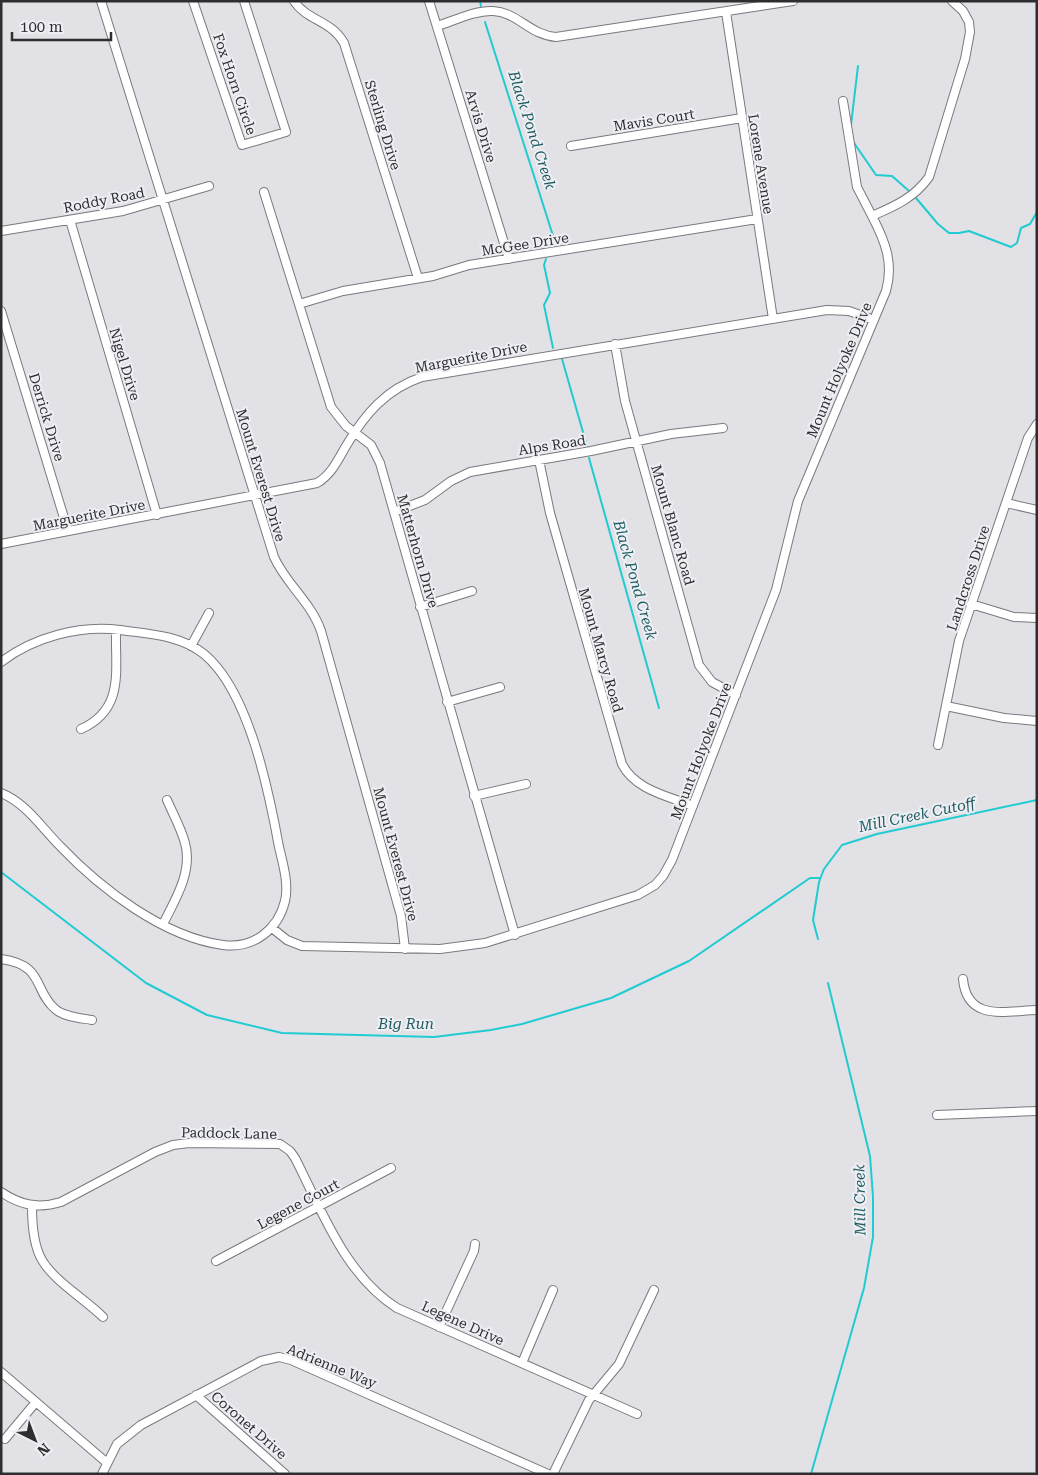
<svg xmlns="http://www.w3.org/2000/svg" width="1038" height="1475" font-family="'Roboto Serif',serif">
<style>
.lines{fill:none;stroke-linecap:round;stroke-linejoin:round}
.stream{stroke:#20cbd1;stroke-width:2}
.street-casing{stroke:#79797e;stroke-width:10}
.street{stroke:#fff;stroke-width:8}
.labels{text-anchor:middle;stroke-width:4;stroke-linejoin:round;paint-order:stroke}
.street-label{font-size:14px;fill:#2e2e30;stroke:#eeeff4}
.water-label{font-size:15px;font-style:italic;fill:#1f5d60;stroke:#eeeff4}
</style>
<rect width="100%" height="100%" fill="#e1e1e6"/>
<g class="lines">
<path class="stream" d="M480 1 481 6
M485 22 555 242 554 245
M851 125 858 66
M852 140 876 175 892 176 909 191
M916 198 938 224 949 233H959L969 231 1011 247 1017 243 1021 228 1030 224 1037 212
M546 259 544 265 550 293 544 305 553 348
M562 359 587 446
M589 458 659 708
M1 872 146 983 207 1015 282 1033 434 1037 491 1030 522 1024 611 998 689 961 810 878H820
M818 939 813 920 819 882 824 869 842 845 877 834 1037 800
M811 1474 864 1288 873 1237V1197L870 1156 828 983"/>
<g class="street-casing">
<path id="street" d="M101 1 274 557C286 584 311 602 321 631L401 916 405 949
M193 1 242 145 286 132 244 1
M294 1C307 21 331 20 344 43L418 278
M429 1 509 259
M726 12 773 319
M437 26C454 21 475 10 493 11 517 12 530 35 556 37L793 1
M843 101 857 187 872 216
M571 146 742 118
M264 192 331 407 346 426 371 445 380 463 515 935
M70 220 157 515
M1 231 123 211 209 186
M299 304 343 291 433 276 469 265 757 219
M1 311 68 531
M615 344 625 401 699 665 712 682 736 695
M539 460 550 513 622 764C635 790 668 796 693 806
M1006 503 1037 510
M394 512 425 500 451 481 470 472 591 451 671 434 723 428
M1 544 317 483C331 475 338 460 346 446 365 414 386 389 422 377L827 310 849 311 874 320
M971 604 1014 617 1037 618
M420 607 472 591
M191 646 209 613
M1 662C34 637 79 625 120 630 149 634 180 635 204 654 249 691 269 792 279 847 283 864 289 884 285 901 278 930 253 949 223 945 163 937 100 888 60 846 41 827 26 803 1 793
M447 702 500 687
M946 706 1004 718 1037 721
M81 729C125 709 115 671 116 630
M938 745 959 641 1028 438 1037 424
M474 796 526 784
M163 924C175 900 193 872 185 843 181 828 173 814 167 800
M272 928 287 940 302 946 440 949 485 943 638 895 655 885 663 876 672 860 776 590 798 501 886 291C894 263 885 241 872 216 895 206 914 198 929 177L965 59 970 32 969 22 963 11 952 1
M1 959C45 965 33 990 55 1009 64 1017 81 1018 92 1020
M963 979C967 1022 1005 1011 1037 1010
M937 1115 1037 1111
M1 1192C20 1205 38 1209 61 1202L155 1152 173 1145 189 1143 280 1144 290 1151 295 1158C322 1211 345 1275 397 1308L637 1414
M32 1206C32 1223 33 1245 42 1260 54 1281 85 1299 103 1317
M216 1261 391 1168
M439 1327 474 1251 475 1244
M522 1363 553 1290
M1 1372 106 1462
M196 1395 285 1474
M5 1439 36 1402
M102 1474 117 1444 141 1425 261 1361 279 1357 291 1360 548 1474
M553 1474 589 1400 619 1364 654 1290"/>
</g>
<use href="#street" class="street"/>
</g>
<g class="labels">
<g class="street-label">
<text transform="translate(235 84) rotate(71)" y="5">Fox Horn Circle</text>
<text transform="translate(654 120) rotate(-9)" y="5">Mavis Court</text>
<text transform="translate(383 125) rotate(73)" y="5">Sterling Drive</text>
<text transform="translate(481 126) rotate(73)" y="5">Arvis Drive</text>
<text transform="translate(761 164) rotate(81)" y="5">Lorene Avenue</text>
<text transform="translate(104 200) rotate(-11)" y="5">Roddy Road</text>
<text transform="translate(525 244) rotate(-9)" y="5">McGee Drive</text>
<text transform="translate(471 357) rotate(-11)" y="5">Marguerite Drive</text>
<text transform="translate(125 364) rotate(73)" y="5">Nigel Drive</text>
<text transform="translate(839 370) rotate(-67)" y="5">Mount Holyoke Drive</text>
<text transform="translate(47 417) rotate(73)" y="5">Derrick Drive</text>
<text transform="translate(552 445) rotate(-9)" y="5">Alps Road</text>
<text transform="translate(261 475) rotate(73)" y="5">Mount Everest Drive</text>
<text transform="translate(89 515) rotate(-11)" y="5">Marguerite Drive</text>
<text transform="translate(673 525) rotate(74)" y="5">Mount Blanc Road</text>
<text transform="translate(418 551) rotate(74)" y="5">Matterhorn Drive</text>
<text transform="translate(968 578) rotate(-72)" y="5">Landcross Drive</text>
<text transform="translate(601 650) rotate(74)" y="5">Mount Marcy Road</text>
<text transform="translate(701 751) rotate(-69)" y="5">Mount Holyoke Drive</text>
<text transform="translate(396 854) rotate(75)" y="5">Mount Everest Drive</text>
<text transform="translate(229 1133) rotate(1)" y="5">Paddock Lane</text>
<text transform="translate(298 1204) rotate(-28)" y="5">Legene Court</text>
<text transform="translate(463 1323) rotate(24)" y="5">Legene Drive</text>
<text transform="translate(332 1366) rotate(22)" y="5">Adrienne Way</text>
<text transform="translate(249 1425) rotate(41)" y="5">Coronet Drive</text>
</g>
<g class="water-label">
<text transform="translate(532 130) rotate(72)" y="5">Black Pond Creek</text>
<text transform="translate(635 580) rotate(74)" y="5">Black Pond Creek</text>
<text transform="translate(917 815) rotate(-12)" y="5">Mill Creek Cutoff</text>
<text x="406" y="1029">Big Run</text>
<text transform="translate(860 1200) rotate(-91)" y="5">Mill Creek</text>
</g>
</g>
<rect width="1038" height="1475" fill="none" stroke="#2e2e30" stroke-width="5"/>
<g transform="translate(35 1440) rotate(138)" stroke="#eeeff4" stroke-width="4" paint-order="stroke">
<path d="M0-4L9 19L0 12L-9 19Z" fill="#2e2e30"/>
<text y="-8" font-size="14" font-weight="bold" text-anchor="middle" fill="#2e2e30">N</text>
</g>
<path d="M12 32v8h99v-8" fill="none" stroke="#2e2e30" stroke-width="2.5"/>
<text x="20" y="32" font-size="15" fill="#2e2e30" stroke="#eeeff4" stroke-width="4" paint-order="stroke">100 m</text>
</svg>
